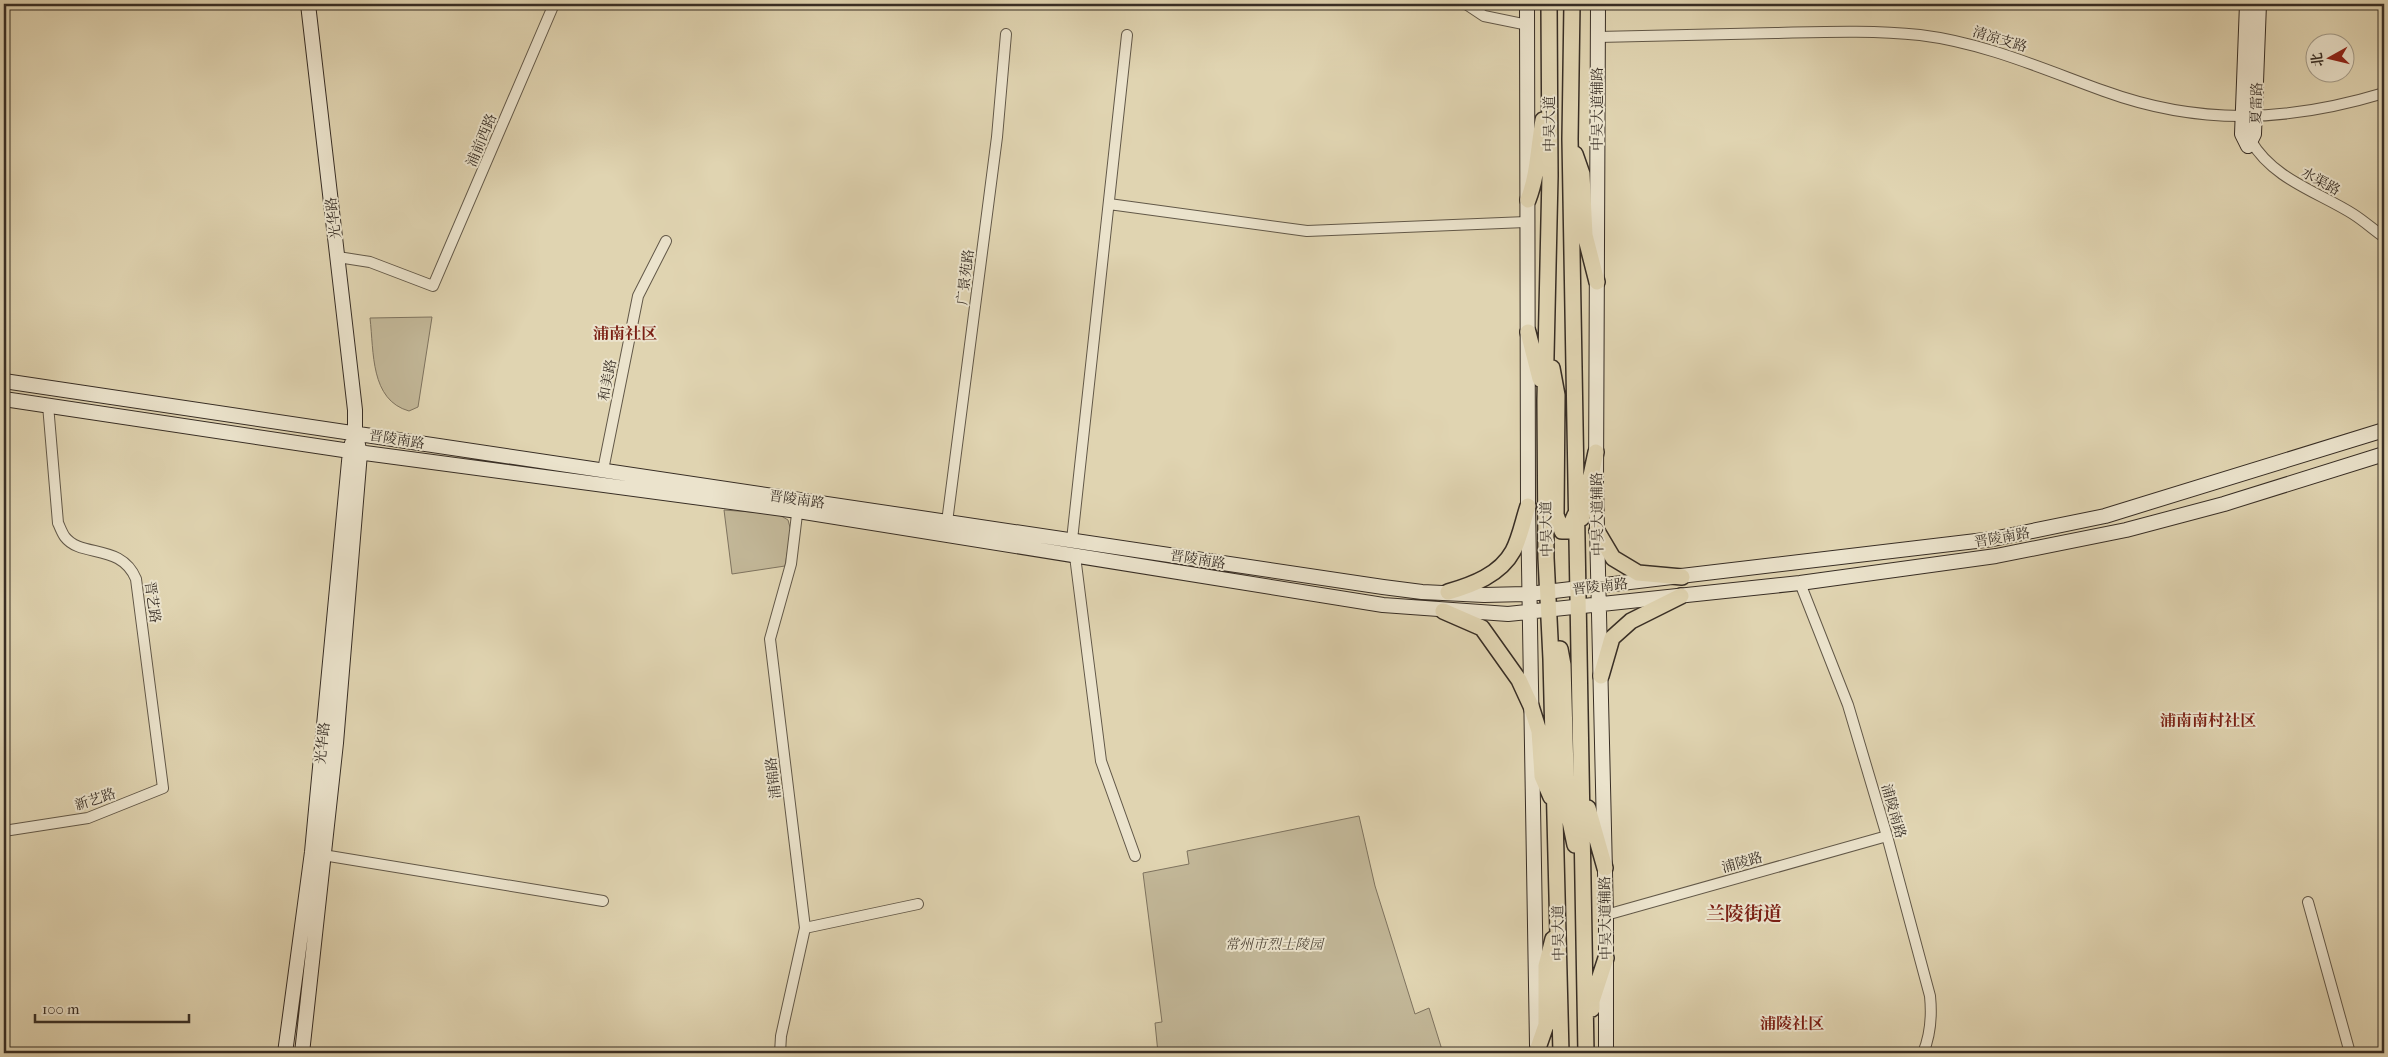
<svg xmlns="http://www.w3.org/2000/svg" width="2388" height="1057" font-family="'IM FELL French Canon','Noto Serif SC',serif">
<style>
.green{fill:#c3b899;stroke:#7e735f}
.lines{fill:none;stroke-linecap:round;stroke-linejoin:round}
.street-casing{stroke:#625848;stroke-width:12}
.secondary-casing{stroke:#382e25;stroke-width:16}
.primary-casing{stroke:#382e25;stroke-width:18}
.street{stroke:#ebe3cc;stroke-width:10}
.secondary{stroke:#ebe3cc;stroke-width:14}
.primary{stroke:#e0d4b1;stroke-width:15}
.labels{text-anchor:middle;stroke-width:4;stroke-linejoin:round;paint-order:stroke}
.street-label{font-size:14px;fill:#382e25;stroke:#ebe3cc}
.park-label{font-size:14px;font-style:italic;fill:#544a3c;stroke:#ebe3cc}
.quarter-label{font-size:16px;font-weight:bold;fill:#7a1f14;stroke:#ebe3cc}
.district-label{font-size:19px;font-weight:bold;fill:#7a1f14;stroke:#ebe3cc}
</style>
<rect width="100%" height="100%" fill="#e0d4b1"/>
<filter id="stains"><feTurbulence type="fractalNoise" baseFrequency=".004" numOctaves="4"/><feColorMatrix values="0 0 0 0 .2 0 0 0 0 .09 0 0 0 0 .02 0 0 0 .5 -.17"/></filter>
<radialGradient id="worn" r=".72"><stop offset=".6" stop-color="#630" stop-opacity="0"/><stop offset="1" stop-color="#630" stop-opacity=".3"/></radialGradient>
<path class="green" d="M432 317 418 407 409 411C370 400 374 352 370 318Z
M724 510 778 514 788 520 791 531 785 566 732 574Z
M1359 816 1375 886 1415 1014 1429 1008 1443 1053H1158L1155 1023 1162 1022 1143 873 1189 864 1187 851Z"/>
<g class="lines">
<g class="street-casing">
<path id="street" d="M1466 4 1484 16 1528 25
M1598 37C1657 36 1716 34 1775 33 1823 32 1872 30 1920 35 1985 43 2043 69 2104 91 2200 126 2288 122 2384 93
M2251 141C2273 179 2318 192 2353 214 2364 221 2374 230 2384 237
M1109 204 1307 231 1528 222
M338 257 370 262 433 286 554 4
M603 470 638 296 666 241
M947 522 997 137 1006 34
M1072 540 1127 35
M1075 556 1101 761 1135 856
M1800 583 1848 705 1887 836 1930 996C1932 1016 1931 1034 1923 1053
M4 831 88 818 163 788 136 579C121 543 81 558 65 537 62 533 60 527 58 523L48 405
M317 854 603 901
M2308 902 2350 1053
M1606 915 1887 836
M805 928 918 904
M780 1053 781 1036 805 928 770 639 791 564 798 506"/>
</g>
<g class="secondary-casing">
<path id="secondary" d="M1527 4 1528 506 1537 1045
M1598 4 1596 485 1606 915V1053
M2247 4 2242 134 2248 146
M2248 146 2254 134 2259 4
M4 381 1383 587 1422 592 1484 595 1529 594 1993 539 2105 516 2384 430
M4 399 350 451 798 511 1383 605 1508 614 1800 583 1996 556 2126 530 2224 504 2384 454
M285 1053 312 852 350 451 352 443
M302 1053 336 743 360 453 355 432V410L308 4"/>
</g>
<g class="primary-casing">
<path id="primary" d="M1549 4 1550 176 1545 400 1546 558 1551 659 1561 1053
M1572 4 1570 139 1586 1053
M1575 154 1582 174 1585 235 1597 282
M1528 200C1538 174 1538 147 1543 120
M1528 332 1540 379
M1552 368 1557 395 1556 515 1562 531H1568L1575 515
M1582 518 1596 452
M1597 531 1613 558 1638 573 1682 577
M1448 592C1472 585 1500 575 1513 551 1520 538 1523 521 1528 506
M1443 611 1482 628 1519 680 1531 706 1539 731 1542 776 1551 797
M1551 659 1555 649H1560L1563 665 1567 807 1575 845
M1601 676 1612 638 1631 621 1681 596
M1588 808 1605 868
M1592 1009V1001L1606 958
M1538 1048 1546 1025V966L1553 939"/>
</g>
<use href="#street" class="street"/>
<use href="#secondary" class="secondary"/>
<use href="#primary" class="primary"/>
</g>
<g class="labels">
<g class="street-label">
<text transform="translate(2000 39) rotate(17)" y="5">清凉支路</text>
<text transform="translate(2256 103) rotate(-88)" y="5">夏雷路</text>
<text transform="translate(1597 109) rotate(-90)" y="5">中吴大道辅路</text>
<text transform="translate(1549 124) rotate(-90)" y="5">中吴大道</text>
<text transform="translate(481 140) rotate(-67)" y="5">浦前西路</text>
<text transform="translate(2321 181) rotate(29)" y="5">水渠路</text>
<text transform="translate(333 218) rotate(-97)" y="5">光华路</text>
<text transform="translate(965 277) rotate(-83)" y="5">广景苑路</text>
<text transform="translate(607 380) rotate(-79)" y="5">和美路</text>
<text transform="translate(397 439) rotate(9)" y="5">晋陵南路</text>
<text transform="translate(797 499) rotate(8)" y="5">晋陵南路</text>
<text transform="translate(1597 514) rotate(-91)" y="5">中吴大道辅路</text>
<text transform="translate(1546 529) rotate(-91)" y="5">中吴大道</text>
<text transform="translate(2002 537) rotate(-10)" y="5">晋陵南路</text>
<text transform="translate(1198 559) rotate(9)" y="5">晋陵南路</text>
<text transform="translate(1600 586) rotate(-6)" y="5">晋陵南路</text>
<text transform="translate(153 602) rotate(82)" y="5">晋艺路</text>
<text transform="translate(322 743) rotate(-84)" y="5">光华路</text>
<text transform="translate(773 778) rotate(-97)" y="5">浦锦路</text>
<text transform="translate(95 799) rotate(-18)" y="5">新艺路</text>
<text transform="translate(1894 811) rotate(74)" y="5">浦陵南路</text>
<text transform="translate(1742 862) rotate(-16)" y="5">浦陵路</text>
<text transform="translate(1605 918) rotate(-91)" y="5">中吴大道辅路</text>
<text transform="translate(1558 933) rotate(-91)" y="5">中吴大道</text>
</g>
<g class="park-label">
<text x="1274" y="949">常州市烈士陵园</text>
</g>
<g class="quarter-label">
<text x="625" y="339">浦南社区</text>
<text x="2208" y="726">浦南南村社区</text>
<text x="1792" y="1029">浦陵社区</text>
</g>
<g class="district-label">
<text x="1744" y="920">兰陵街道</text>
</g>
</g>
<rect width="2388" height="1057" fill="none" stroke="#e0d4b1" stroke-width="20"/>
<rect x="5" y="5" width="2378" height="1047" fill="none" stroke="#382e25" stroke-width="2.5"/>
<rect x="10" y="10" width="2368" height="1037" fill="none" stroke="#382e25"/>
<g transform="translate(2330 58) rotate(262)"><circle r="24" fill="#ebe3cc" stroke="#a39b89"/>
<path d="M0-4L9 19L0 12L-9 19Z" fill="#8f2418"/>
<text y="-8" font-size="14" font-weight="bold" text-anchor="middle" fill="#382e25">北</text>
</g>
<path d="M35 1014v8h154v-8" fill="none" stroke="#382e25" stroke-width="2.5"/>
<text x="42" y="1014" font-size="15" fill="#382e25" stroke="#ebe3cc" stroke-width="4" paint-order="stroke">100 m</text>
<rect width="100%" height="100%" filter="url(#stains)"/>
<rect width="100%" height="100%" fill="url(#worn)"/>
</svg>
